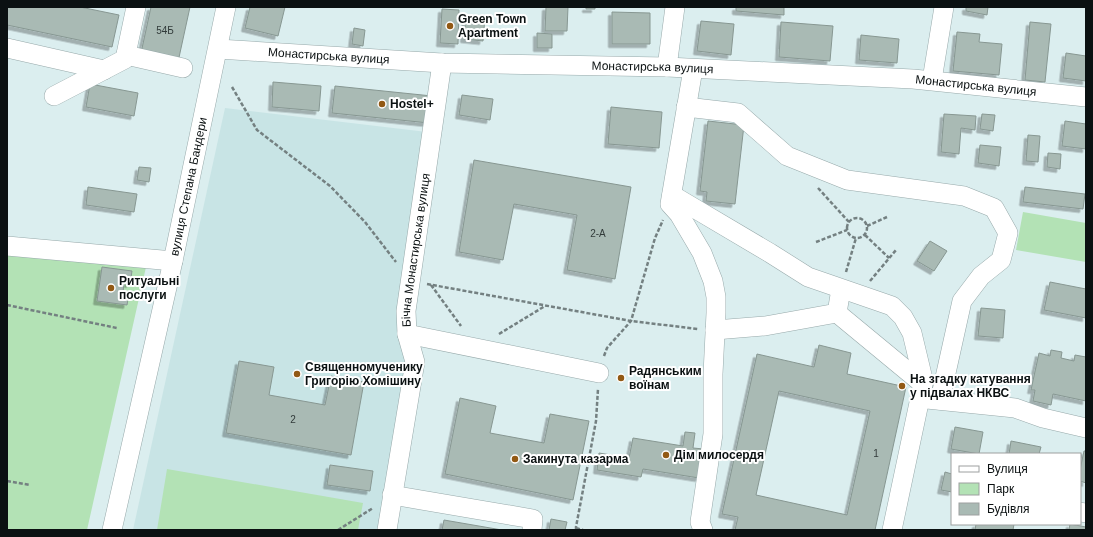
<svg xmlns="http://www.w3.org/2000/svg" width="1093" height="537" font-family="Arial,sans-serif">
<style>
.built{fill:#c8e4e5}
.green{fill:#b3e2b5}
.building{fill:#a9bab4;stroke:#879792;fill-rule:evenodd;filter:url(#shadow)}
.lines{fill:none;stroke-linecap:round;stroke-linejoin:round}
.minor-casing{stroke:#97a9aa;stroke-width:20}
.path{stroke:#748081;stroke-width:2.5;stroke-dasharray:4 2;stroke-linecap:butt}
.minor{stroke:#fff;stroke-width:19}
.poi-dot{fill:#925914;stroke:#fff;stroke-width:1.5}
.labels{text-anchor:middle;stroke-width:4;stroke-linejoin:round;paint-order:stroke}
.number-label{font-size:10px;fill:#323b3a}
.poi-label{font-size:12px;font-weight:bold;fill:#0b1112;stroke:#fff;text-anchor:start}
.street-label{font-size:12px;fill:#0b1112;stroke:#fff}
</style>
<defs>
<filter id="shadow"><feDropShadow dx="-3.5" dy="3.5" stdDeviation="0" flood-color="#0004"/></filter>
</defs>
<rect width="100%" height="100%" fill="#dbeeef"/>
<path class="built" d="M225 108 427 132 408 366 381 530H133Z"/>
<path class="green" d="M1023 212 1086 223V262L1016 250Z
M7 254 146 267 87 530H7Z
M167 469 363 503 358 530H157Z"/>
<path class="building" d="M7 7H80L119 15 112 47 7 25Z
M151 7H190L178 62 141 53Z
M250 7H285L278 36 245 28Z
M546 7H568L567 31H545Z
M586 7H595V9H586Z
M736 7H784V15L736 11Z
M966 7H988L987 15 966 11Z
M442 9 459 10 458 44 440 43Z
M612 12 650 13V44H612Z
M466 16 485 17 483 41 464 39Z
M701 21 734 24 731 55 697 51Z
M781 22 833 26 830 61 779 57Z
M1030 22 1051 24 1045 82 1025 80Z
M354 28 365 30 363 46 352 44Z
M957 32 980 34 979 42 1002 44 999 75 953 71Z
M537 33 552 34V48H537Z
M861 35 899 39 897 63 859 60Z
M1066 53 1086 56V81L1063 78Z
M273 82 321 86 319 111 272 107Z
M90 84 138 93 134 116 86 107Z
M335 86 432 96 429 123 332 113Z
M462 95 493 99 490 120 459 115Z
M611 107 662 112 659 148 608 144Z
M944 114 976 116 975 130 961 128 959 154 941 152Z
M982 114 995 115 993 131 980 129Z
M708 121 744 125 735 204 706 201 707 192 700 191Z
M1065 121 1086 124V149L1062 146Z
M1028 135 1040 136 1038 162 1026 161Z
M980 145 1001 147 999 166 978 163Z
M1048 153 1061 154 1060 169 1047 167Z
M474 160 631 187 615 279 567 270 577 215 514 204 503 260 459 252Z
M139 167 151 168 149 182 137 180Z
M88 187 137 194 134 212 86 205Z
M1025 187 1085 194 1083 209 1023 202Z
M930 241 947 251 934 271 917 261Z
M102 267 132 271 130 284 124 283 123 292 129 293 127 305 97 301Z
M1050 282 1086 289V318L1044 310Z
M981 308 1005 310 1003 338 978 336Z
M819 345 851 353 847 374 906 387 875 530H735L738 517 722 514 757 354 814 367ZM779 391 870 411 847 515 756 495Z
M1051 350 1062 352 1061 358 1074 361 1075 355 1086 357V401L1053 394 1051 405 1033 401 1035 390H1031L1039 353 1050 356Z
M239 361 274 367 269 395 325 405 331 376 364 382 351 455 226 433Z
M460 398 496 406 490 433 544 443 550 414 589 421 573 500 445 474Z
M955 427 983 432 979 454 951 449Z
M685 432 695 433 693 448 704 449 699 478 643 469 641 477 597 470 599 453 629 458 633 438 683 446Z
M1011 441 1041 447 1039 454H1009Z
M1084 451H1086V483L1080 481V470Z
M330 465 373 471 370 491 327 485Z
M945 472 952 474V492L941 490Z
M551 519 567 522 565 530H549Z
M444 520 502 530H442Z
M976 524H1014L1013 530H975Z
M1070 524 1086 527V530H1069Z"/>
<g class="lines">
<g class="minor-casing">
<g id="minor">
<path d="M7 48 104 70"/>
<path id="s1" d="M218 49 442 63 667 67 913 79 1086 97"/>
<path d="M126 55 183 68"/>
<path d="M667 67 675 7"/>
<path d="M693 69 670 204 679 214 702 253 713 281 716 297V313L713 374V434L700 522 703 530"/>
<path d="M932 80 944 7"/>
<path d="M54 96 125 59 136 7"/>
<path d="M686 107 738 113 787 156 847 180 964 196 994 208 1008 233 1001 260 981 276 962 301 940 400"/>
<path d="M672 195 770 253 808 277 892 306 903 317 912 333 923 379V384L892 530"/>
<path d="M7 246 173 261"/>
<path d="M837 313 923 384"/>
<path d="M715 330 765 326 837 313 841 289"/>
<path d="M407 334 599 373"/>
<path d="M927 399 1015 408 1043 418 1086 428"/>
<path d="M392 495 533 519 532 530"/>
<path d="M1080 512 1086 513"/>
<path id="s2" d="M112 530 173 261 226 7"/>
<path id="s3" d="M387 530 415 362 407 334 406 311 442 63"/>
</g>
</g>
<path class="path" d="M232 87 257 130 330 186 365 222 396 262
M818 188 849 222
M847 228a10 10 0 1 1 20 0a10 10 0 1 1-20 0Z
M867 226 887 217
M865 235 889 258
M816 242 847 230
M846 272 856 238
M870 281 896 250
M427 284 631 321 698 329
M431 285 461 326
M7 305 117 328
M499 334 545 306
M604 356 607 348 631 321 655 238 663 220
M7 481 30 485
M576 528 583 530
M338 530 373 508
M576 530V527L596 421 598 389"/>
<use href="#minor" class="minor"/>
</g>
<g class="poi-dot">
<circle cx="450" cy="26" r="4"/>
<circle cx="382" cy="104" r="4"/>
<circle cx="111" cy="288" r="4"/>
<circle cx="297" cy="374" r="4"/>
<circle cx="621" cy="378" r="4"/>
<circle cx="902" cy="386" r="4"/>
<circle cx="666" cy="455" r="4"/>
<circle cx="515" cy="459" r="4"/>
</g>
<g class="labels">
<g class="number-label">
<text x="165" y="34">54Б</text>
<text x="598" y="237">2-А</text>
<text x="293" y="423">2</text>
<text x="876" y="457">1</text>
</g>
<g class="poi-label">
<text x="458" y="23">Green Town<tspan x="458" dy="14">Apartment</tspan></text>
<text x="390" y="108">Hostel+</text>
<text x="119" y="285">Ритуальні<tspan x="119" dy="14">послуги</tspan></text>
<text x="305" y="371">Священномученику<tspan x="305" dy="14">Григорію Хомішину</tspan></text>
<text x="629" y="375">Радянським<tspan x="629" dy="14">воїнам</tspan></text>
<text x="910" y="383">На згадку катування<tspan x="910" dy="14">у підвалах НКВС</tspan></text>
<text x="674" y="459">Дім милосердя</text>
<text x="523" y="463">Закинута казарма</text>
</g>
<g class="street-label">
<text dy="4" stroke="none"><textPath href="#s1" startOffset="111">Монастирська вулиця</textPath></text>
<text dy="4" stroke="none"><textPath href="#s1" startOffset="435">Монастирська вулиця</textPath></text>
<text dy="4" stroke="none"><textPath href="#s1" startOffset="759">Монастирська вулиця</textPath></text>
<text dy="4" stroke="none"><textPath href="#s2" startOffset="352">вулиця Степана Бандери</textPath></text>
<text dy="4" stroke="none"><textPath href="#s3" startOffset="284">Бічна Монастирська вулиця</textPath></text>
</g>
</g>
<rect width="1093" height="537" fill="none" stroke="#0b1112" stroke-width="16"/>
<rect x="951" y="453" width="130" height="72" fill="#ffffff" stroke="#9da0a0"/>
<rect x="959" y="466" width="20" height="6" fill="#ffffff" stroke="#9da0a0"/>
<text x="987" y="473" font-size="12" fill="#0b1112">Вулиця</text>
<rect x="959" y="483" width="20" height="12" fill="#b3e2b5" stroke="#9da0a0"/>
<text x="987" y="493" font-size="12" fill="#0b1112">Парк</text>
<rect x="959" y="503" width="20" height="12" fill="#a9bab4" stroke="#9da0a0"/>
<text x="987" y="513" font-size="12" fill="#0b1112">Будівля</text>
</svg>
